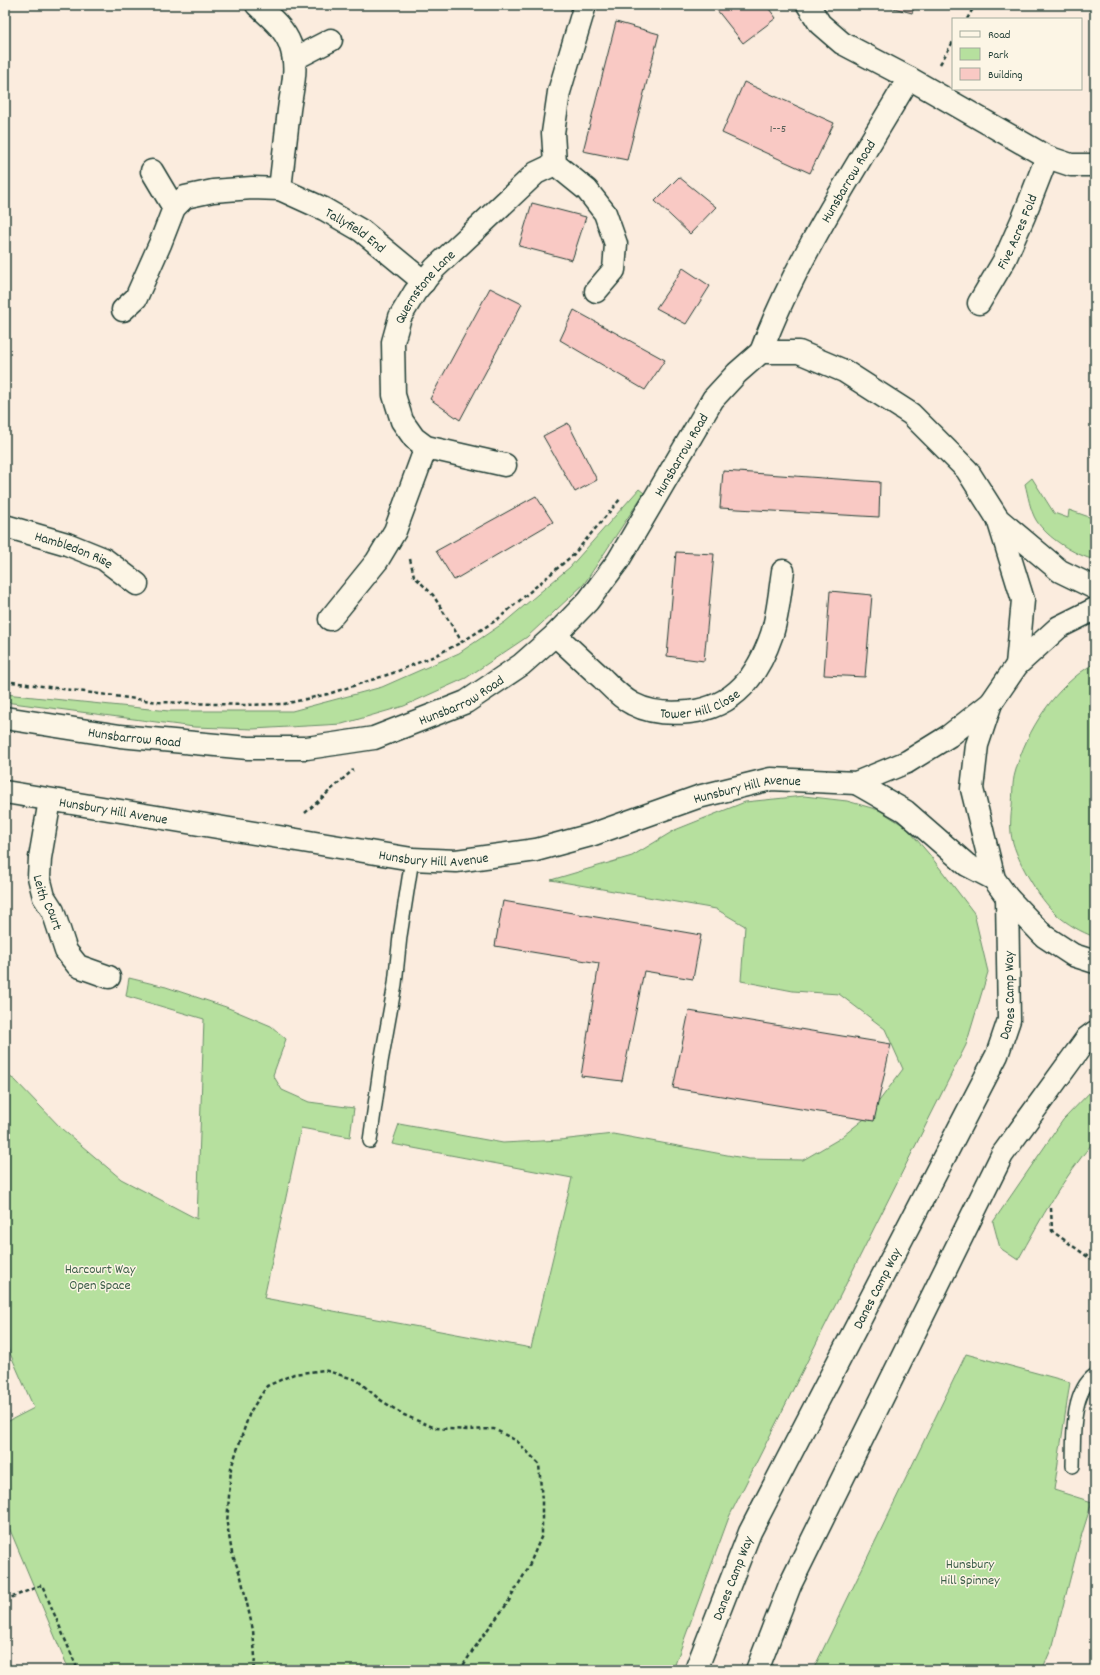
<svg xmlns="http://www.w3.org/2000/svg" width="1100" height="1675" font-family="Dekko,sans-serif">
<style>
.green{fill:#b6e09e;stroke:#6a8e69}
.building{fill:#f9c9c4;stroke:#1f3d34}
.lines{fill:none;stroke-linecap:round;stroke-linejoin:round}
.lane-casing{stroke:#1f3d34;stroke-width:16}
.street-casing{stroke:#1f3d34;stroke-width:25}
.secondary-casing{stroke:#1f3d34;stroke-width:25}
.highway-casing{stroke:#1f3d34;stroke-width:25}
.path{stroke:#1f3d34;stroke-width:2.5;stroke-dasharray:4 3;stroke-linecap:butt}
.lane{stroke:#fcf5e5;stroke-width:13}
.street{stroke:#fcf5e5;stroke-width:22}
.secondary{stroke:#fcf5e5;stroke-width:22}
.highway{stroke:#fcf5e5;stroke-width:22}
.labels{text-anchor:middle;stroke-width:3;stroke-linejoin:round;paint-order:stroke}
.number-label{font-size:12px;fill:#566058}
.street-label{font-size:14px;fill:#1f3d34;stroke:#fcf5e5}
.park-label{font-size:14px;fill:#3d5e49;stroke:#fcf5e5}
</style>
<rect width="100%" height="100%" fill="#fbecde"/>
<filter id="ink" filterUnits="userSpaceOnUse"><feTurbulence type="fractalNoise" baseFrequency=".025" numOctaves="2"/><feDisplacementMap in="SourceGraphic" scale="8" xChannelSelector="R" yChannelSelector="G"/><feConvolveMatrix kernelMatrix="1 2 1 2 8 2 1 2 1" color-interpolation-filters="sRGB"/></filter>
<g filter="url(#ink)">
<path class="green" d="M1032 478 1054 513 1068 518 1069 510 1095 519V560C1075 555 1047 538 1036 520 1030 510 1028 495 1025 484Z
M639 489 644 493 584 584 527 637 466 678 404 706 342 724 253 729 194 727 5 702V694L169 711H292L382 687 459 653 505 622 570 567Z
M1095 663V937C1081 932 1067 924 1056 914 1039 899 1013 855 1011 833 1010 824 1011 814 1012 806 1013 795 1012 783 1015 773 1026 730 1056 685 1095 663Z
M804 796 847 801 879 810 906 827 929 854 974 913 988 972 966 1045 729 1517 673 1670H69L5 1518V1423L34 1408 5 1342V1074L15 1080 62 1129 121 1179 197 1219 204 1019 126 996 129 978 166 987 226 1007 271 1026 286 1039 273 1075 282 1090 309 1102 354 1108 350 1137 301 1128 264 1298 531 1348 572 1178 392 1144 399 1124 503 1143 560 1140 613 1134 749 1159 803 1160 839 1139 868 1116 903 1069 885 1029 839 994 793 991 741 981 745 926 716 909 551 880 632 856 675 830 745 802Z
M1095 1087V1140C1064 1177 1041 1218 1018 1260L1000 1248 993 1222 1063 1120Z
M966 1354 1070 1382 1054 1490 1092 1502 1080 1540 1053 1645 1042 1670H813Z"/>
<path class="building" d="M713 5H766L776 18 743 43Z
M883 5H915L912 13Z
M616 22 659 34 627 160 583 151Z
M744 82 834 123 810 173 722 133Z
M679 177 716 207 690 234 655 201Z
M532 203 586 217 572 260 519 246Z
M683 268 710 286 686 324 656 308Z
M490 288 522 304 460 420 430 399Z
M574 310 665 360 645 390 560 340Z
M568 423 597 480 575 492 543 436Z
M723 471 880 482 879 517 720 508Z
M536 496 553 522 454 580 436 551Z
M676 552 714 554 704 661 667 656Z
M830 591 872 595 865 677 824 675Z
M503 901 701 935 693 979 644 971 622 1081 581 1076 599 963 495 946Z
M689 1011 891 1044 874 1121 673 1088Z"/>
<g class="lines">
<g class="lane-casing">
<path id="lane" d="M370 1141 381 1062 395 984 400 936 412 859
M1073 1466C1074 1439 1070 1393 1095 1375"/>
</g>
<g class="street-casing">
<g id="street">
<path d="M257 5C269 16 284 28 290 44 299 69 292 86 289 110 286 136 283 163 280 189"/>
<path d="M585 5 559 92 553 133 555 164 587 190 605 213 616 244 614 270 596 291"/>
<path d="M808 5 820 24 842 43 909 78 1047 157 1071 165H1095"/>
<path d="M294 59 331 40"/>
<path d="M152 171 174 208"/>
<path id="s1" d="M979 303 1005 259 1024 216 1047 157"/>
<path id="s2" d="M123 310 136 298 160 244 174 208 185 197 213 191 252 188 280 189 324 209 362 231 424 282"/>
<path id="s3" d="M761 352C796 257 858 165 909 78"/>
<path id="s4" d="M505 465 426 447 414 438 402 421 394 395 393 342 400 317 415 292 435 268 536 173 555 164"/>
<path id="s5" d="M5 526 67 544 104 559 137 584"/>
<path d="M330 619 377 561 395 531 426 447"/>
<path id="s6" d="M555 635C571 649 586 664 602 678 611 687 621 698 633 704 650 713 670 714 689 712 735 707 758 675 772 634 778 615 780 591 783 571"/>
<path d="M856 783 905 811 967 865 994 879"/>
<path id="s7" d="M5 792 412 859 456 861 536 850 591 835 698 797 771 779 856 783 907 762 949 736 991 703"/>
<path id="s8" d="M50 800 40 858 39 877 44 897 53 911 66 951 78 966 109 977"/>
</g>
</g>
<g class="secondary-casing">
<g id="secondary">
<path d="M998 519 1060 571 1095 588"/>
<path id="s9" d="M5 718 120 736 248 748H307L374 738 466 702 521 665 555 635 588 601 618 561 713 399 737 373 761 352H799L844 371 911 414 967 470 998 519 1023 600 1017 665"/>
</g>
</g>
<g class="highway-casing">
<g id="highway">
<path d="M1095 609 1059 627 1017 665 991 703 977 745 972 789 994 879 1007 897 1044 936 1073 955 1095 962"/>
<path id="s10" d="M696 1670 750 1532 997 1055 1009 1020 1007 897"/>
<path d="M757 1670 790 1585 1002 1155 1087 1038 1095 1032"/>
</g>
</g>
<path class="path" d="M967 19 975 5
M940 64 953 42
M410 559 414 576 433 595 462 642
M5 681 158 702 243 705 284 704 328 694 393 673 432 657 462 642 498 619 574 554 621 498
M305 813 353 770
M1051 1208 1052 1231 1095 1262
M5 1600 42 1585 78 1670
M254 1670 255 1657 253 1630 241 1577 232 1553 227 1524 231 1468 250 1412 267 1386 294 1374 324 1370 357 1380 379 1399 404 1415 435 1428 467 1430 494 1429 517 1441 539 1464 542 1501V1535L528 1568 507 1604 482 1637 460 1670"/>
<use href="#lane" class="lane"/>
<use href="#street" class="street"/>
<use href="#secondary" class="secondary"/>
<use href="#highway" class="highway"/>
</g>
</g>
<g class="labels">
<g class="number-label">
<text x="778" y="132">1--5</text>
</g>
<g class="street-label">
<text dy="5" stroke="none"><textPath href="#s3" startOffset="192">Hunsbarrow Road</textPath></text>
<text dy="5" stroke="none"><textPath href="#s2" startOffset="313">Tallyfield End</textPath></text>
<text dy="5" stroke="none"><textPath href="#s1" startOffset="81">Five Acres Fold</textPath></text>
<text dy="5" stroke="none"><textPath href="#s4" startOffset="262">Quernstone Lane</textPath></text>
<text dy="5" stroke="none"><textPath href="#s9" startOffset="803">Hunsbarrow Road</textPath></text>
<text dy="5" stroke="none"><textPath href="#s5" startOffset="73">Hambledon Rise</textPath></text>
<text dy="5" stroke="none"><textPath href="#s9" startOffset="467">Hunsbarrow Road</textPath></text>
<text dy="5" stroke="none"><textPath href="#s6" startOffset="174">Tower Hill Close</textPath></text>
<text dy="5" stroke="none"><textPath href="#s9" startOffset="131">Hunsbarrow Road</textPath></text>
<text dy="5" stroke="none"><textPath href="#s7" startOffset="758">Hunsbury Hill Avenue</textPath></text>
<text dy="5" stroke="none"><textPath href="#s7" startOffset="110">Hunsbury Hill Avenue</textPath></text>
<text dy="5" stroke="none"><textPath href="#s7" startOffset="434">Hunsbury Hill Avenue</textPath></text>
<text dy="5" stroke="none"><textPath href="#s8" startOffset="105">Leith Court</textPath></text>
<text dy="5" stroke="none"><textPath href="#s10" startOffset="747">Danes Camp Way</textPath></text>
<text dy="5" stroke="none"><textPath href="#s10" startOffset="423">Danes Camp Way</textPath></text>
<text dy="5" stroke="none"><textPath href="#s10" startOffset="99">Danes Camp Way</textPath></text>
</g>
<g class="park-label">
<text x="100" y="1273">Harcourt Way<tspan x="100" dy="16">Open Space</tspan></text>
<text x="970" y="1568">Hunsbury<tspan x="970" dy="16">Hill Spinney</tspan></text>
</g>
</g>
<rect width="1100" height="1675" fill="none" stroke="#fcf5e5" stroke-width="20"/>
<rect x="10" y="10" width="1080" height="1655" fill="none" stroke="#1f3d34" stroke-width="1.5" filter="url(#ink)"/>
<rect x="952" y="18" width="130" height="72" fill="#fcf5e5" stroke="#a4ab9e"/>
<rect x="960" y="31" width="20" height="6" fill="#fcf5e5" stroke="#a4ab9e"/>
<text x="988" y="38" font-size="12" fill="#1f3d34">Road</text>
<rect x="960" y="48" width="20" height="12" fill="#b6e09e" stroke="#a4ab9e"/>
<text x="988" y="58" font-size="12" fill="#1f3d34">Park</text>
<rect x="960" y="68" width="20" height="12" fill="#f9c9c4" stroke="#a4ab9e"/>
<text x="988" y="78" font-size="12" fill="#1f3d34">Building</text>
</svg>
